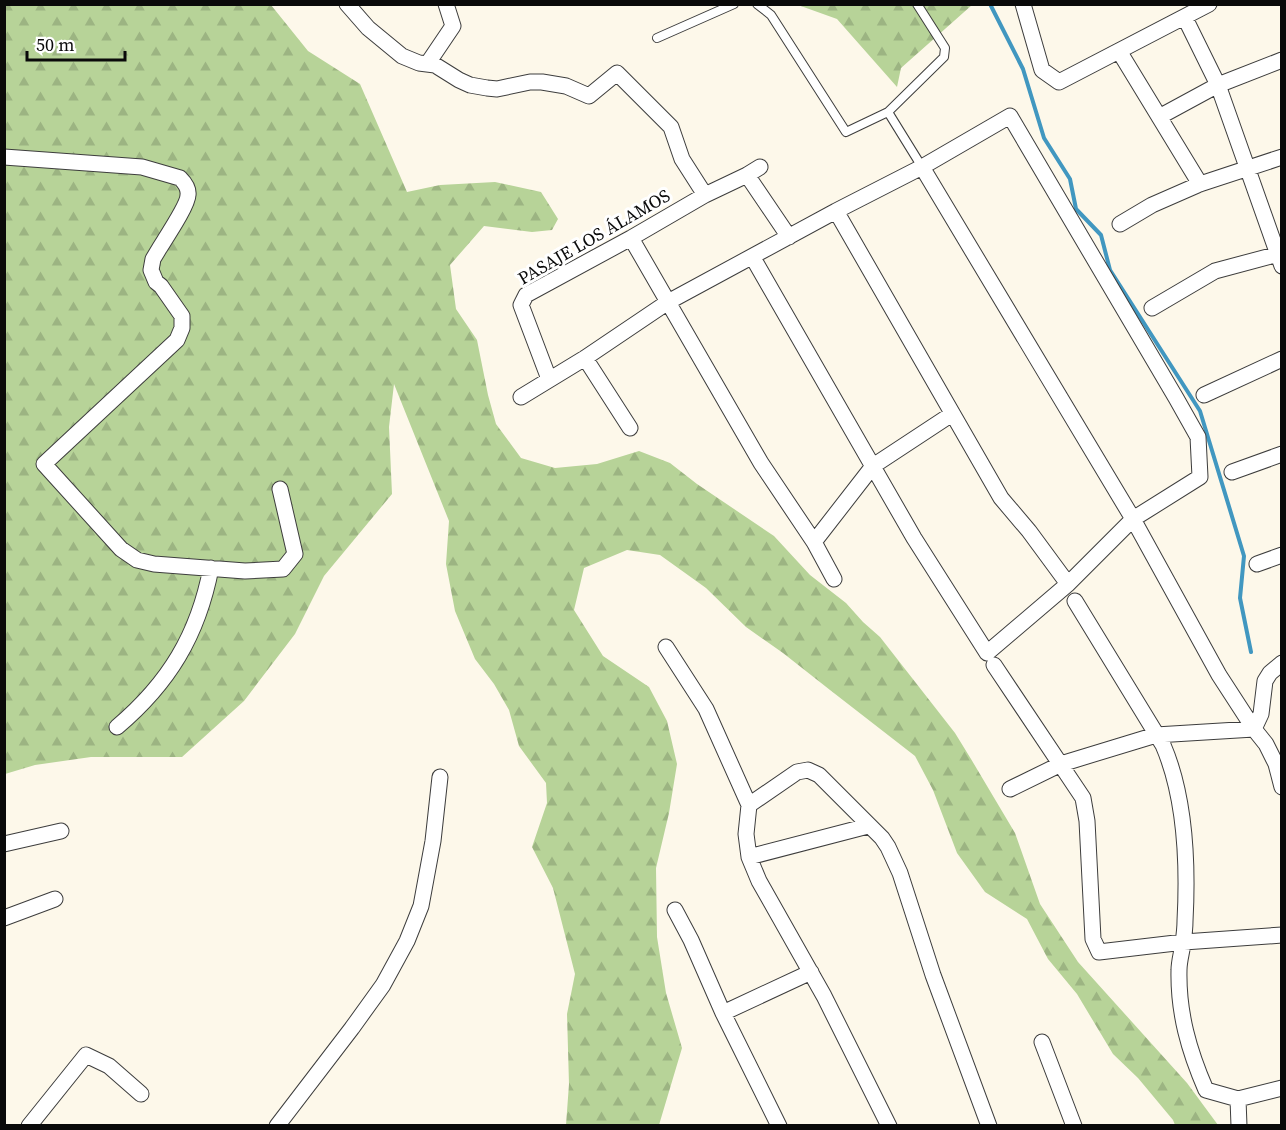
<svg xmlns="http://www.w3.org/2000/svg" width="1286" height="1130" font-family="'Source Serif 4',serif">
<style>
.forest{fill:url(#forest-firs)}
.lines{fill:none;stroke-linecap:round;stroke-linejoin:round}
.stream{stroke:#4197c0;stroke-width:4}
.lane-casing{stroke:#3d3d3d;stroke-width:10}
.street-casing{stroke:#3d3d3d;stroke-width:17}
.lane{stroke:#fff;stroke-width:8}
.street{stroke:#fff;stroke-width:15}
.labels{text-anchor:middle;stroke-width:6;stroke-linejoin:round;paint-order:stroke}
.street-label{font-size:18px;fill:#0a0a0a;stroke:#fff}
</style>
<defs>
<pattern id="forest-firs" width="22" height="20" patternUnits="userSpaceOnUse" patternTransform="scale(1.5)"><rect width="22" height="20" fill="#b7d398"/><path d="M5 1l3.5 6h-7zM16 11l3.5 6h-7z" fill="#9cb482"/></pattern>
</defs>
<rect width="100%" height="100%" fill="#fdf8ea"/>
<path class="forest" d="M5 5H271L308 51 360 84 407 192 440 185 495 182 541 192 558 219 552 230 532 232 484 226 450 265 456 309 477 340 488 395 496 424 521 458 555 468 597 464 639 451 670 463 697 484 774 536 810 575 846 603 863 622 880 637 955 733 971 759 1015 833 1040 904 1078 962 1187 1083 1218 1125H1175L1173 1120 1138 1078 1113 1054 1077 994 1048 959 1027 919 985 892 957 853 933 790 915 756 830 690 783 653 746 627 706 588 660 555 627 550 584 568 574 610 603 656 649 687 667 721 677 764 669 813 656 868 657 937 666 993 682 1048 659 1125H566L569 1084 567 1014 575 974 553 888 532 847 547 803 546 783 519 746 509 710 494 684 475 659 455 611 446 564 449 521 394 384 389 427 392 494 324 576 295 634 244 701 182 757H91L35 765 5 774Z
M798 5H972L901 68 897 87 837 19Z"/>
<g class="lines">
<path class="stream" d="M990 4 1023 69 1044 138 1070 179 1076 209 1101 235 1110 270 1200 411 1244 556 1240 598 1251 652"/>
<g class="lane-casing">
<path id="lane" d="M757 4 771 15 846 132 888 112 922 167
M657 38 734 4
M888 112 944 57 945 48 917 4"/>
</g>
<g class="street-casing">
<path id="street" d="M347 4 368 28 402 56 419 63 435 65 459 80 470 85 487 88 497 89 530 82H542L566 86 589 96 617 73 671 127 682 159 705 195
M1023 4 1042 70 1059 82 1209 4
M1185 18 1218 85 1282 266
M1119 51 1200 184
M428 63 453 26 446 4
M1159 117 1218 85 1282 60
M4 157 142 167 180 178C185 183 189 188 188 195 188 205 165 239 159 249L153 259 151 270 156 282 161 286 182 316V328L177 340 44 464 121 549 137 560 154 564 245 571 283 569 295 554 280 489
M922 167 1133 519 1219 675 1254 729 1266 744 1276 764 1282 787
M747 175 789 237
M836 211 1001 498 1029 531 1068 584
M1120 224 1152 205 1200 184 1282 157
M631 238 761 463 814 542 834 579
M1152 308 1215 271 1282 253
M585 358 630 428
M549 379 521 305 526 295 631 238 705 195 747 175 760 167
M1204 395 1282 359
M521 397 585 358 668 302 836 211 922 167 1010 116 1176 398 1198 437 1200 477 1133 519 1068 584 987 653 914 538 753 258
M1232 472 1282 454
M814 542 873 466 952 414
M1257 564 1282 555
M1075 601 1163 745C1185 796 1188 865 1185 921 1185 928 1184 936 1183 943 1182 952 1179 961 1179 970 1178 1013 1189 1051 1206 1090L1238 1099 1282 1088
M666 647 706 709 749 805 746 834 749 857 759 881 824 996 889 1126
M994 665 1083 798 1087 821 1093 939 1099 952 1184 942 1282 935
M117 727C169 683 198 635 211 568
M1010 789 1061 764 1156 735 1254 729 1261 714 1265 681 1270 673 1282 663
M749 805 797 772 808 770 819 775 882 838 888 847 900 873 933 975 989 1126
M4 844 61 831
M749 857 868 826
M675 910 691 940 723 1013 779 1126
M4 918 55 899
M723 1013 811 972
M1042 1042 1074 1126
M1238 1099 1239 1126
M29 1126 86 1055 109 1066 141 1094
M277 1126 352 1028 383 985 407 941 421 906 433 841 440 777"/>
</g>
<use href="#lane" class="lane"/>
<use href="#street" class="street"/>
</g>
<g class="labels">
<g class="street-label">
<text transform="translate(594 237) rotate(-30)" y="6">PASAJE LOS ÁLAMOS</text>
</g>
</g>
<rect width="1286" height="1130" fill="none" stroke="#0a0a0a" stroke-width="12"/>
<path d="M27 51v9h98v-9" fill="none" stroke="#0a0a0a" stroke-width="3"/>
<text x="36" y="51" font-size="18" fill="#0a0a0a" stroke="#ffffff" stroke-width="4.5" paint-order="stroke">50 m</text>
</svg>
